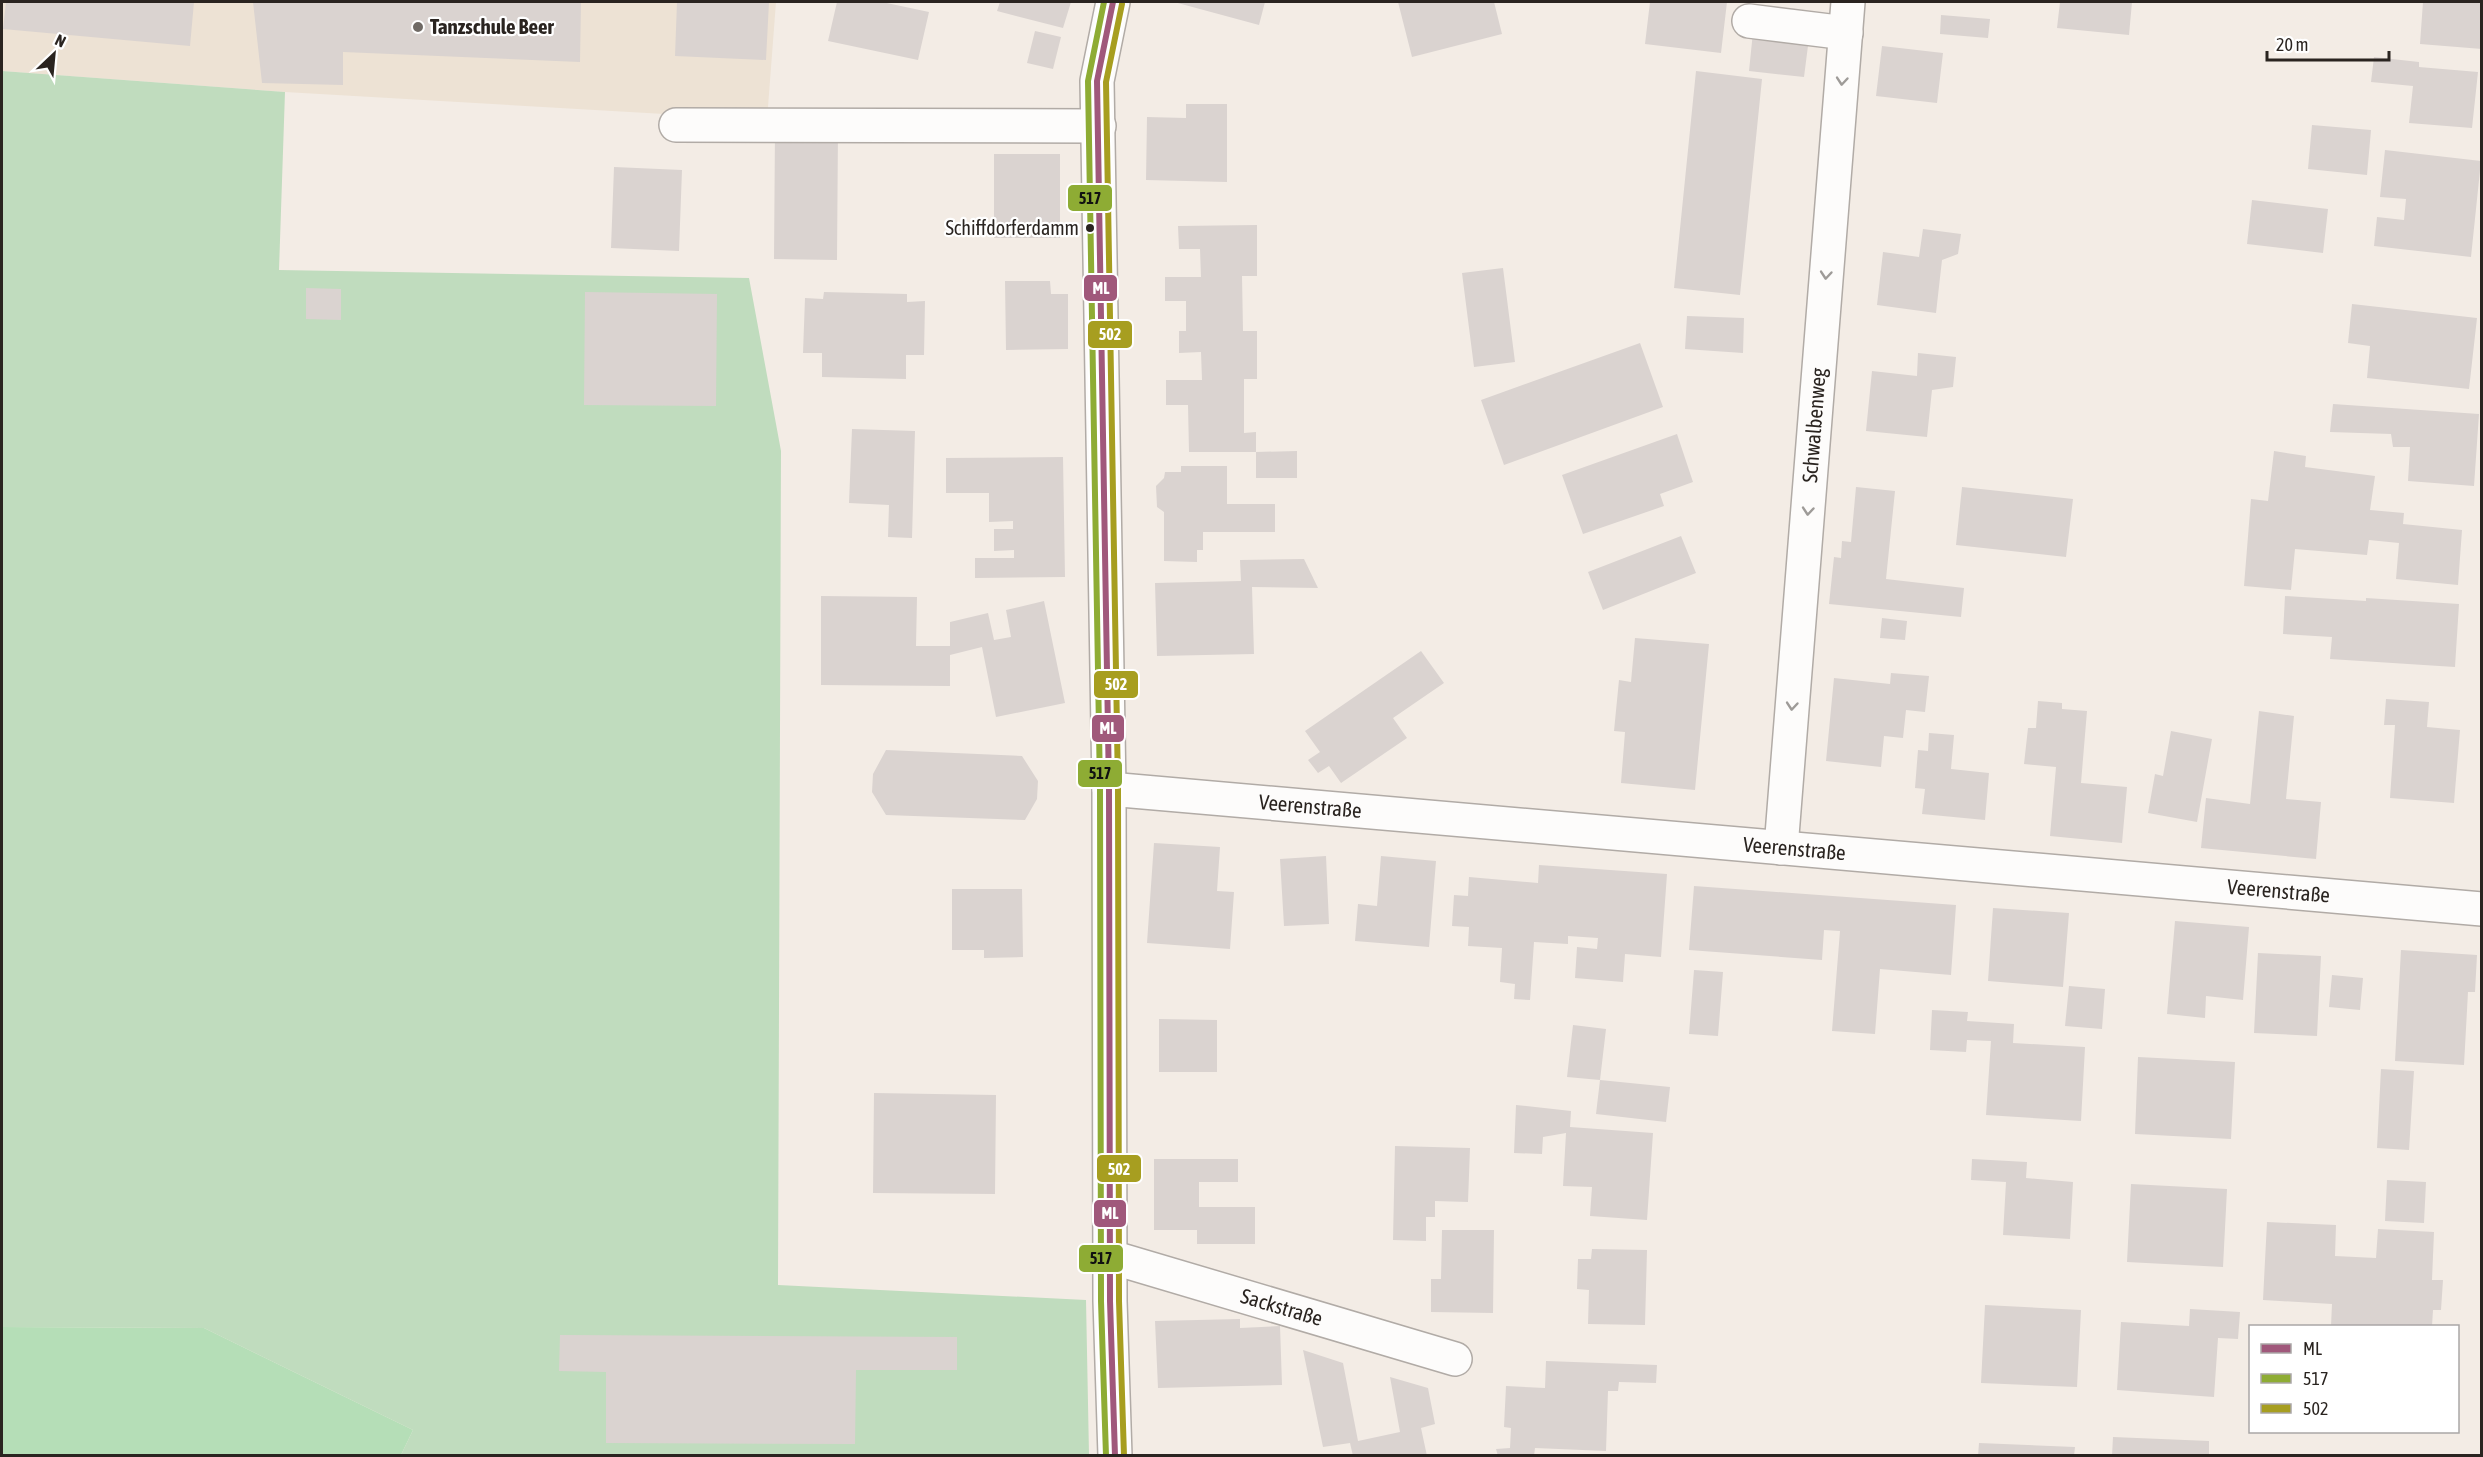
<svg xmlns="http://www.w3.org/2000/svg" width="2483" height="1457" font-family="'Asap Condensed',sans-serif">
<style>
.commercial{fill:#ede2d4}
.green{fill:#c0dcbe}
.forest{fill:#b5deb7}
.building{fill:#dad3d0}
.lines{fill:none;stroke-linecap:round;stroke-linejoin:round}
.minor-casing{stroke:#b1aba6;stroke-width:36}
.minor{stroke:#fdfcfb;stroke-width:33}
.bus-1-casing{stroke:#fff;stroke-width:10}
.bus-2-casing{stroke:#fff;stroke-width:10}
.bus-3-casing{stroke:#fff;stroke-width:10}
.bus-1{stroke:#a0587b;stroke-width:6}
.bus-2{stroke:#8eac34;stroke-width:6}
.bus-3{stroke:#a79e20;stroke-width:6}
.oneway{stroke:#9e9b98}
.poi-dot{fill:#706a65;stroke:#fff;stroke-width:2}
.bus-dot{fill:#2a2420;stroke:#fff;stroke-width:2}
.labels{text-anchor:middle;stroke-width:4.5;stroke-linejoin:round;paint-order:stroke}
.bus-label{font-size:20px;fill:#2a2420;stroke:#fff;text-anchor:end}
.poi-label{font-size:21px;font-weight:bold;fill:#2a2420;stroke:#fff;text-anchor:start}
.street-label{font-size:21px;fill:#2a2420;stroke:#fff}
.line-badge{stroke:#fff;stroke-width:2}
.badge-label{font-size:16px;text-anchor:middle;font-weight:bold;fill:#fff}
.pale-badge-label{font-size:16px;text-anchor:middle;font-weight:bold;fill:#111}
</style>
<rect width="100%" height="100%" fill="#f3ece5"/>
<path class="commercial" d="M2 2H776L767 120 285 92 2 71Z"/>
<path class="green" d="M2 71 285 92 279 270 749 278 781 451 778 1285 1086 1300 1089 1455H401L413 1430 204 1328 2 1327Z"/>
<path class="forest" d="M2 1327 204 1328 413 1430 401 1455H2Z"/>
<path class="building" d="M6 2H194L190 46 3 29Z
M253 2H581L580 62 343 52V85L262 83Z
M677 2H769L766 60 675 56Z
M837 2H882L929 12 918 60 828 41Z
M1000 2H1071L1063 28 997 11Z
M1174 2H1265L1259 25Z
M1398 2H1494L1502 34 1412 57Z
M1650 2H1727L1721 53 1645 44Z
M2060 2H2132L2129 35 2057 28Z
M2423 2H2482V49L2420 44Z
M1941 15 1990 19 1988 38 1940 34Z
M1035 31 1061 37 1053 69 1027 63Z
M1753 32 1809 38 1804 77 1749 71Z
M1882 46 1943 53 1937 103 1876 96Z
M2374 57 2419 62V67L2478 72 2472 128 2409 123 2413 86 2371 82Z
M1696 71 1762 79 1740 295 1674 288Z
M1186 104H1227V182L1146 180 1147 117 1186 118Z
M2312 125 2371 130 2367 175 2308 169Z
M775 130H838L837 260 774 259Z
M2385 150 2481 161 2471 257 2374 246 2377 217 2404 220 2406 199 2380 197Z
M994 154H1060V238H994Z
M614 167 682 170 679 251 611 248Z
M2252 200 2328 209 2323 253 2247 244Z
M1257 225V276H1242L1243 331H1257V379H1244V433L1256 432V452H1189L1188 405H1166V380H1202L1201 352 1179 353V331H1186V301H1165V277H1201L1200 249H1179L1178 226Z
M1923 229 1961 234 1958 254 1942 260 1936 313 1877 305 1883 252 1919 257Z
M1503 268 1515 362 1474 367 1462 273Z
M1005 281H1050L1051 294H1068V349L1006 350Z
M306 288 341 289V320L306 319Z
M585 292 717 294 716 406 584 405Z
M824 292 907 294V302L925 301 924 355H906V379L822 377V353H803L805 298 823 299Z
M2352 304 2477 318 2469 389 2367 378 2370 346 2348 343Z
M1687 316 1744 318 1743 353 1685 349Z
M1640 343 1663 407 1504 465 1481 400Z
M1918 353 1956 357 1953 387 1932 390 1927 437 1866 431 1872 371 1917 376Z
M2333 404 2479 414 2474 486 2408 481 2410 447H2393L2391 434 2330 432Z
M852 429 915 431 912 538 888 537 889 505 849 503Z
M1677 434 1693 482 1660 494 1664 506 1583 534 1562 475Z
M1297 451V478H1256V452Z
M2274 451 2306 456 2305 467 2375 476 2370 510 2404 513 2403 524 2462 530 2458 585 2396 579 2399 543 2369 540 2367 555 2295 549 2291 590 2244 586 2251 499 2268 501Z
M1063 457 1065 577 975 578V558H1014V550L994 551V529H1013V521L989 522V493H946V458Z
M1181 466H1227V504H1275V532H1203V550H1197V562L1164 561V512L1157 507 1156 486 1164 478 1165 472H1181Z
M1856 487 1895 491 1886 579 1964 588 1961 617 1829 604 1834 557 1841 558 1842 541 1851 542Z
M1962 487 2073 499 2066 557 1956 545Z
M1681 536 1696 573 1603 610 1588 572Z
M1304 559 1318 588 1252 587 1254 654 1157 656 1155 583 1241 581 1240 560Z
M821 596 917 597 916 646H950V622L988 613 994 640 1011 637 1006 610 1044 601 1065 703 996 717 982 647 950 655V686L821 685Z
M2285 596 2366 601V598L2459 604 2455 667 2330 659 2332 637 2283 634Z
M1882 618 1907 621 1905 640 1880 638Z
M1635 638 1709 644 1695 790 1621 783 1625 732 1614 731 1619 680 1631 682Z
M1421 651 1444 683 1393 718 1407 738 1341 783 1329 766 1318 773 1308 760 1320 752 1305 731Z
M1891 673 1929 676 1925 712 1906 710 1903 738 1884 736 1881 767 1826 761 1834 678 1890 684Z
M2386 699 2429 702 2427 727 2460 730 2454 803 2390 798 2395 725H2384Z
M2038 701 2062 703V709L2087 711 2081 783 2127 787 2122 843 2050 836 2056 767 2024 764 2028 728H2036Z
M2259 711 2294 716 2286 799 2321 802 2316 859 2201 848 2206 798 2250 804Z
M2171 731 2212 739 2197 822 2148 813 2155 774 2163 776Z
M1929 733 1954 735 1951 769 1989 773 1985 820 1922 814 1925 789 1915 788 1918 750 1928 751Z
M886 750 1022 756 1038 781 1037 799 1025 820 886 815 872 792 873 774Z
M1154 843 1220 847 1217 891 1234 892 1230 949 1147 943Z
M1326 856 1329 924 1284 926 1280 859Z
M1381 856 1436 861 1429 947 1355 941 1358 904 1377 906Z
M1539 865 1667 874 1661 957 1625 954 1623 982 1575 978 1577 947 1597 949 1598 938 1568 936V944L1534 942 1530 1000 1514 999 1515 984 1500 982 1502 948 1468 946 1469 927 1452 926 1454 895 1468 896 1469 877 1538 883Z
M1694 886 1956 905 1951 975 1880 969 1875 1034 1832 1031 1840 931 1824 930 1822 960 1689 950Z
M952 889H1022L1023 957 984 958V950H952Z
M1993 908 2069 913 2063 987 1988 981Z
M2175 921 2249 927 2243 1000 2206 996 2205 1018 2167 1014Z
M2401 950 2477 955 2475 992H2468L2464 1065 2395 1061Z
M2258 953 2321 956 2317 1036 2254 1033Z
M1694 970 1723 972 1718 1036 1689 1034Z
M2332 975 2363 978 2360 1010 2329 1007Z
M2069 986 2105 989 2102 1029 2065 1026Z
M1932 1010 1968 1012 1967 1021 2014 1024 2013 1043 2085 1047 2081 1121 1986 1115 1991 1041 1967 1040 1966 1052 1930 1050Z
M1159 1019 1217 1020V1072H1159Z
M1573 1025 1606 1029 1600 1080 1670 1087 1666 1122 1596 1114 1600 1080 1567 1077Z
M2138 1057 2235 1062 2231 1139 2135 1134Z
M2381 1069 2414 1071 2409 1150 2377 1148Z
M874 1093 996 1095 995 1194 873 1193Z
M1516 1105 1571 1111 1570 1127 1653 1133 1647 1220 1590 1216 1592 1187 1563 1186 1566 1133 1543 1137 1542 1154 1514 1153Z
M1395 1146 1470 1148 1468 1202 1435 1201V1217H1426V1241L1393 1240Z
M1154 1159H1238V1182H1199V1207H1255V1244H1197V1230H1154Z
M1972 1159 2027 1162 2026 1178 2073 1182 2070 1239 2003 1235 2006 1182 1971 1180Z
M2387 1180 2426 1182 2424 1223 2385 1221Z
M2131 1184 2227 1189 2223 1267 2127 1262Z
M2267 1222 2336 1225 2335 1256 2376 1258 2378 1229 2434 1232 2432 1280H2443L2441 1310H2433L2432 1326H2331L2332 1304 2263 1300Z
M1442 1230H1494L1493 1313 1431 1312V1279H1441Z
M1592 1249 1647 1250 1645 1325 1588 1324 1589 1290 1577 1289 1578 1259H1591Z
M1985 1305 2081 1310 2077 1387 1981 1383Z
M2190 1309 2240 1312 2238 1339 2218 1338 2214 1397 2117 1390 2121 1322 2189 1326Z
M1240 1319V1328L1280 1326 1282 1385 1158 1388 1155 1321Z
M560 1335 957 1337V1370H856L855 1444 606 1443V1372L559 1371Z
M1303 1350 1343 1363 1358 1441 1400 1432 1390 1377 1428 1388 1435 1424 1421 1428 1427 1456H1353L1350 1443 1323 1447Z
M1546 1361 1657 1365 1656 1383 1619 1382 1618 1391H1608L1606 1451 1535 1448 1534 1456H1498L1496 1449 1510 1448 1511 1428 1504 1427 1506 1386 1545 1388Z
M2113 1437 2209 1441V1456H2112Z
M1979 1443 2075 1447 2074 1456H1978Z"/>
<g class="lines">
<g class="minor-casing">
<g id="minor">
<path d="M1113 2 1097 81 1109 789 1110 1301 1115 1456"/>
<path d="M1749 21 1846 33"/>
<path d="M676 125 1099 126"/>
<path id="s1" d="M1109 789 2482 909"/>
<path id="s2" d="M1781 848 1848 2"/>
<path id="s3" d="M1111 1257 1455 1359"/>
</g>
</g>
<use href="#minor" class="minor"/>
<g class="bus-1-casing">
<path id="bus-1" d="M1113 2 1097 81 1109 789 1110 1301 1115 1456"/>
</g>
<g class="bus-2-casing">
<path id="bus-2" d="M1104 2 1088 81 1100 789 1101 1301 1106 1456"/>
</g>
<g class="bus-3-casing">
<path id="bus-3" d="M1122 4 1106 82 1118 789 1119 1301 1124 1456"/>
</g>
<use href="#bus-1" class="bus-1"/>
<use href="#bus-2" class="bus-2"/>
<use href="#bus-3" class="bus-3"/>
</g>
<defs><path id="oneway-chevron" d="M-2-3.5L2.5 0L-2 3.5" fill="none" stroke-width="1.6" stroke-linecap="round" stroke-linejoin="round" transform="scale(1.5)"/></defs>
<g class="oneway">
<use href="#oneway-chevron" transform="translate(1842 81) rotate(95)"/>
<use href="#oneway-chevron" transform="translate(1826 275) rotate(95)"/>
<use href="#oneway-chevron" transform="translate(1808 511) rotate(95)"/>
<use href="#oneway-chevron" transform="translate(1792 706) rotate(95)"/>
</g>
<circle class="poi-dot" cx="418" cy="27" r="6"/>
<circle class="bus-dot" cx="1090" cy="228" r="5"/>
<g class="labels">
<g class="bus-label">
<text x="1079" y="235">Schiffdorferdamm</text>
</g>
<g class="poi-label">
<text x="430" y="34">Tanzschule Beer</text>
</g>
<g class="street-label">
<text dy="7" stroke="none"><textPath href="#s2" startOffset="424">Schwalbenweg</textPath></text>
<text dy="7" stroke="none"><textPath href="#s1" startOffset="202">Veerenstraße</textPath></text>
<text dy="7" stroke="none"><textPath href="#s1" startOffset="688">Veerenstraße</textPath></text>
<text dy="7" stroke="none"><textPath href="#s1" startOffset="1174">Veerenstraße</textPath></text>
<text dy="7" stroke="none"><textPath href="#s3" startOffset="178">Sackstraße</textPath></text>
</g>
</g>
<g class="line-badge">
<rect x="1067" y="184" width="46" height="28" rx="6" fill="#8eac34"/>
<rect x="1083" y="274" width="35" height="28" rx="6" fill="#a0587b"/>
<rect x="1087" y="320" width="46" height="29" rx="6" fill="#a79e20"/>
<rect x="1093" y="670" width="46" height="29" rx="6" fill="#a79e20"/>
<rect x="1091" y="714" width="34" height="29" rx="6" fill="#a0587b"/>
<rect x="1077" y="759" width="46" height="29" rx="6" fill="#8eac34"/>
<rect x="1096" y="1154" width="46" height="29" rx="6" fill="#a79e20"/>
<rect x="1093" y="1199" width="34" height="29" rx="6" fill="#a0587b"/>
<rect x="1078" y="1244" width="46" height="29" rx="6" fill="#8eac34"/>
</g>
<g class="badge-label">
<text x="1101" y="294">ML</text>
<text x="1110" y="340">502</text>
<text x="1116" y="690">502</text>
<text x="1108" y="734">ML</text>
<text x="1119" y="1175">502</text>
<text x="1110" y="1219">ML</text>
</g>
<g class="pale-badge-label">
<text x="1090" y="204">517</text>
<text x="1100" y="779">517</text>
<text x="1101" y="1264">517</text>
</g>
<rect width="2483" height="1457" fill="none" stroke="#2a2420" stroke-width="6"/>
<rect x="2249" y="1325" width="210" height="108" fill="#ffffff" stroke="#aaa7a6" stroke-width="1.5"/>
<rect x="2261" y="1344" width="30" height="9" fill="#a0587b" stroke="#aaa7a6" stroke-width="1.5"/>
<text x="2303" y="1355" font-size="18" fill="#2a2420">ML</text>
<rect x="2261" y="1374" width="30" height="9" fill="#8eac34" stroke="#aaa7a6" stroke-width="1.5"/>
<text x="2303" y="1385" font-size="18" fill="#2a2420">517</text>
<rect x="2261" y="1404" width="30" height="9" fill="#a79e20" stroke="#aaa7a6" stroke-width="1.5"/>
<text x="2303" y="1415" font-size="18" fill="#2a2420">502</text>
<g transform="translate(54 54) rotate(26)" stroke="#ffffff" stroke-width="4.5" paint-order="stroke">
<path d="M0-4.5L10 22L0 15L-10 22Z" fill="#2a2420"/>
<text y="-9" font-size="16" font-weight="bold" text-anchor="middle" fill="#2a2420">N</text>
</g>
<path d="M2267 51v9h122v-9" fill="none" stroke="#2a2420" stroke-width="3"/>
<text x="2276" y="51" font-size="18" fill="#2a2420" stroke="#ffffff" stroke-width="4.5" paint-order="stroke">20 m</text>
</svg>
